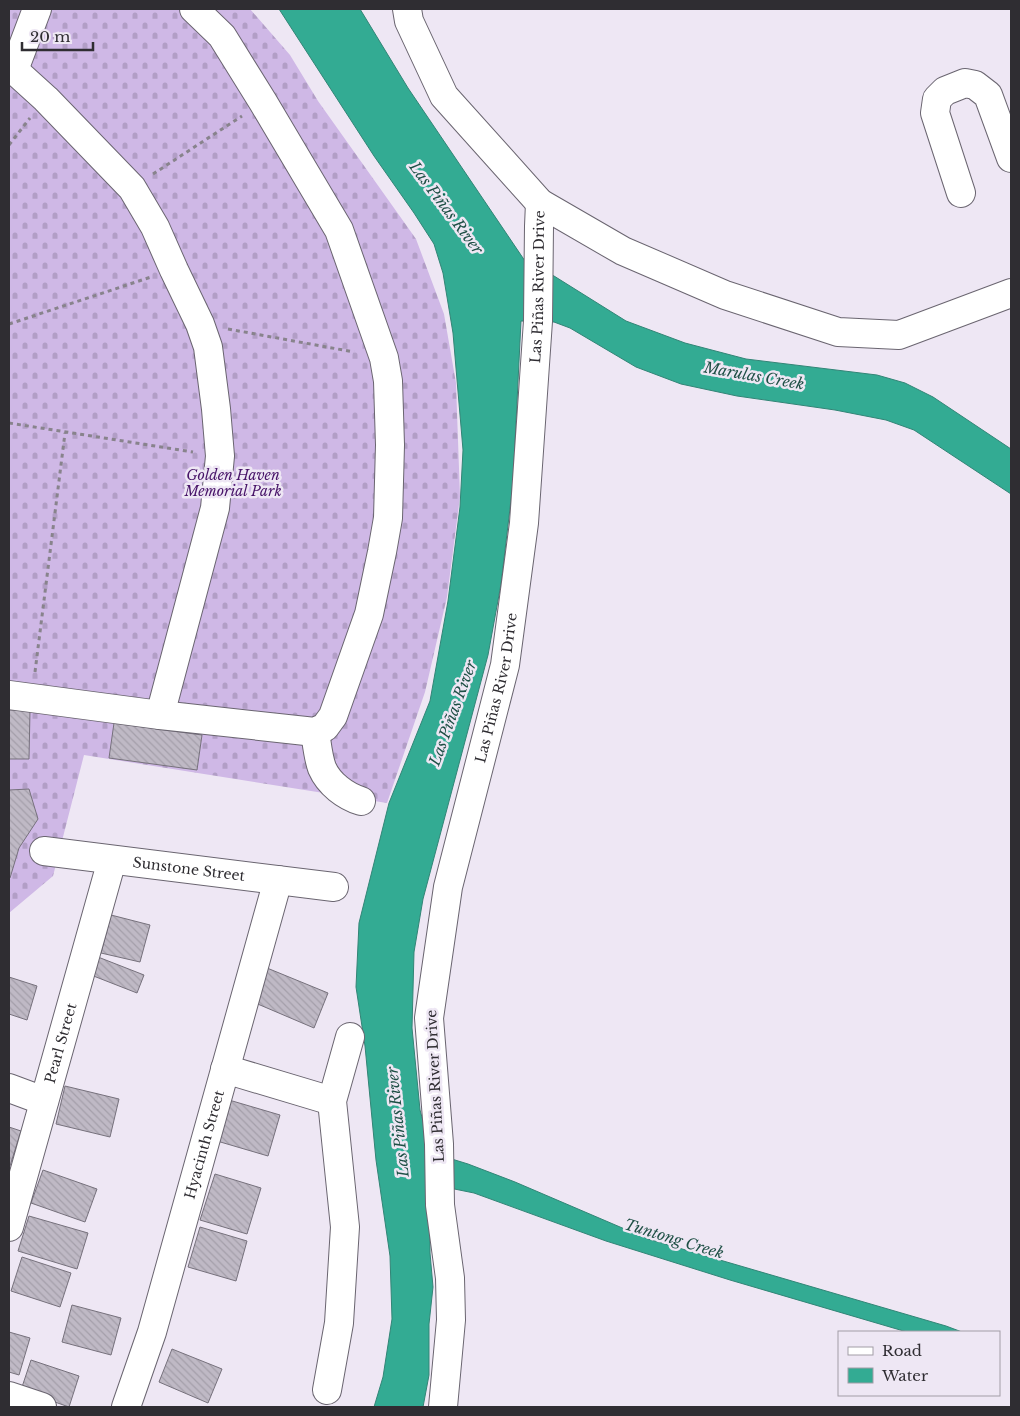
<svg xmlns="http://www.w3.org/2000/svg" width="1020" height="1416" font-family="'Libre Baskerville',serif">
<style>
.cemetery{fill:url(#cemetery-stones)}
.water{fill:#33ab93;stroke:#328576}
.building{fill:url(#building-back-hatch);stroke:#76717c}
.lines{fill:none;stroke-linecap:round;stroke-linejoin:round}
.minor-casing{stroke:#6a6570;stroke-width:30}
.path{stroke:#88838c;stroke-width:3;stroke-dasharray:4 4;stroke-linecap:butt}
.minor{stroke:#fff;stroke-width:28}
.labels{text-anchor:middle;stroke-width:5;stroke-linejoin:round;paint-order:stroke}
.street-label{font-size:14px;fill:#2f2d32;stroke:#eee7f4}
.park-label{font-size:14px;font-style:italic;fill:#471368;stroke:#eee7f4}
.water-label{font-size:15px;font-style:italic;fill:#1f5046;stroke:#eee7f4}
</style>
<defs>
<pattern id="cemetery-stones" width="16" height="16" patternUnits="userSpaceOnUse" patternTransform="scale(1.25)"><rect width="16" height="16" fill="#cfb8e6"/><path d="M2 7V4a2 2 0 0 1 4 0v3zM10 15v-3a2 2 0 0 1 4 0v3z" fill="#b29ec6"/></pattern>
<pattern id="building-back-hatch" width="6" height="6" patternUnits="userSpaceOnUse" patternTransform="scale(1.25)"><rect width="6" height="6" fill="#bfb9c5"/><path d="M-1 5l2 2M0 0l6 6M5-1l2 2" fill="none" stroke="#a49faa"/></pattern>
</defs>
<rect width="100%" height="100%" fill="#eee7f4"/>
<path class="cemetery" d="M9 9H250L290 55 318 101 416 239 444 314 456 383 460 497 447 597 425 692 387 803 84 755 53 876 9 913Z"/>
<path class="water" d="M279 9H360L408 88 525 261 554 276 626 321 685 343 746 359 877 375 905 383 933 397 1011 449V494L914 430 886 420 835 410 737 396 681 384 636 367 570 328 554 322 521 321 513 483 501 584 488 655 423 899 414 952 412 1028 420 1110 428 1139 429 1152 468 1164 515 1182 648 1239 946 1326 962 1332H907L730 1280 606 1241 474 1193 430 1184V1253L433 1287 429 1324V1375L423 1407H374L383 1377 392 1319 390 1256 376 1160 365 1046 356 987 359 923 389 803 430 701 448 601 460 507 463 450 453 333 443 273 434 244 414 213 374 156Z"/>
<path class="building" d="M9 710H30L29 759H9Z
M114 723 202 735 197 770 109 758Z
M29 789 38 819 19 848 10 878 9 879V790Z
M111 915 150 925 140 962 101 953Z
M98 957 144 975 137 993 91 975Z
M267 968 328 993 314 1028 253 1002Z
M9 977 37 986 27 1020 9 1014Z
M65 1086 119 1099 110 1137 56 1124Z
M229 1100 280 1115 268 1156 217 1141Z
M9 1127 21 1131 9 1169Z
M43 1170 97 1189 85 1222 31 1203Z
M215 1174 261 1188 247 1234 200 1220Z
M29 1216 88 1233 77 1269 18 1251Z
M200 1227 247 1241 236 1281 188 1267Z
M22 1257 71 1273 60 1307 11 1291Z
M72 1305 121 1318 111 1355 62 1342Z
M9 1332 30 1338 19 1375 9 1372Z
M172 1349 222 1369 208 1403 159 1382Z
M31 1360 79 1376 69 1407 21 1390Z"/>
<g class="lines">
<g class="minor-casing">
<g id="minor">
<path d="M407 9 409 21 444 96 540 203 623 251 725 295 838 332 899 335 1011 293"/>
<path d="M9 70H14L46 99 132 188 155 227 174 270 200 324 208 347 216 409 220 456 215 508 160 715"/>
<path d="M14 70 37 9"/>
<path d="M961 193 935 113 937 99 945 91 965 83 975 85 988 95 1011 158"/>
<path d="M9 695 160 715 315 732 325 727 333 716 369 614 382 552 388 518 390 445 388 381 384 358 339 230 263 102 222 36 194 9"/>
<path d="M315 732C317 744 318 757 322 768 329 784 345 796 361 801"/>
<path id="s1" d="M44 851 334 887"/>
<path d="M225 1069 332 1101"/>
<path d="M9 1088 44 1101"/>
<path id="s2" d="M9 1227 112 860"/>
<path d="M327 1390 339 1323 345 1227 332 1101 350 1037"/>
<path d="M9 1396 42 1407"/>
<path id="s3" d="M126 1407 152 1332 278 880"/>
<path id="s4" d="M443 1407 451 1320 450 1278 440 1205 439 1144 429 1018 448 887 505 665 524 523 538 321 539 226 540 203"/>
</g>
</g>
<path class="path" d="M9 145 30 118
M153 174 242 116
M9 324 151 277
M228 329 354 352
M9 423 193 452
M35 672 65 433"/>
<use href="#minor" class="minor"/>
</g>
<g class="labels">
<g class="street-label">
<text dy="5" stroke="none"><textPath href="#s4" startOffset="1132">Las Piñas River Drive</textPath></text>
<text dy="5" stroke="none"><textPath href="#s4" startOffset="728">Las Piñas River Drive</textPath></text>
<text dy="5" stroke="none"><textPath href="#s1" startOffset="146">Sunstone Street</textPath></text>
<text dy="5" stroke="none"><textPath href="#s2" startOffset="191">Pearl Street</textPath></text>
<text transform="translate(435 1086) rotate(-93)" y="5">Las Piñas River Drive</text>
<text dy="5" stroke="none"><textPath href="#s3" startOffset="274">Hyacinth Street</textPath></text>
</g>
<g class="park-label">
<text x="233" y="480">Golden Haven<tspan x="233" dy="16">Memorial Park</tspan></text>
</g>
<g class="water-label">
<text transform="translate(446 208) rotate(53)" y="5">Las Piñas River</text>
<text transform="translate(754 376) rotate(10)" y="5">Marulas Creek</text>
<text transform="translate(453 713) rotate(-70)" y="5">Las Piñas River</text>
<text transform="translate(398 1122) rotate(-96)" y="5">Las Piñas River</text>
<text transform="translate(674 1239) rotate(17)" y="5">Tuntong Creek</text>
</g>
</g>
<rect width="1020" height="1416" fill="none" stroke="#2f2d32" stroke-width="20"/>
<rect x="838" y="1331" width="162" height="65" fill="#eee7f4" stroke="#a29da6"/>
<rect x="848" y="1347" width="25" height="8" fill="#ffffff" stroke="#a29da6"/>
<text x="882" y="1356" font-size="15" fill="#2f2d32">Road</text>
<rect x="848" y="1368" width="25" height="15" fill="#33ab93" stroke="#a29da6"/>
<text x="882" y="1381" font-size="15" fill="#2f2d32">Water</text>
<path d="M22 42v8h71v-8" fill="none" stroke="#2f2d32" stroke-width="2.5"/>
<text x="30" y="42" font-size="15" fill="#2f2d32" stroke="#eee7f4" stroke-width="4" paint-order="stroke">20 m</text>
</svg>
